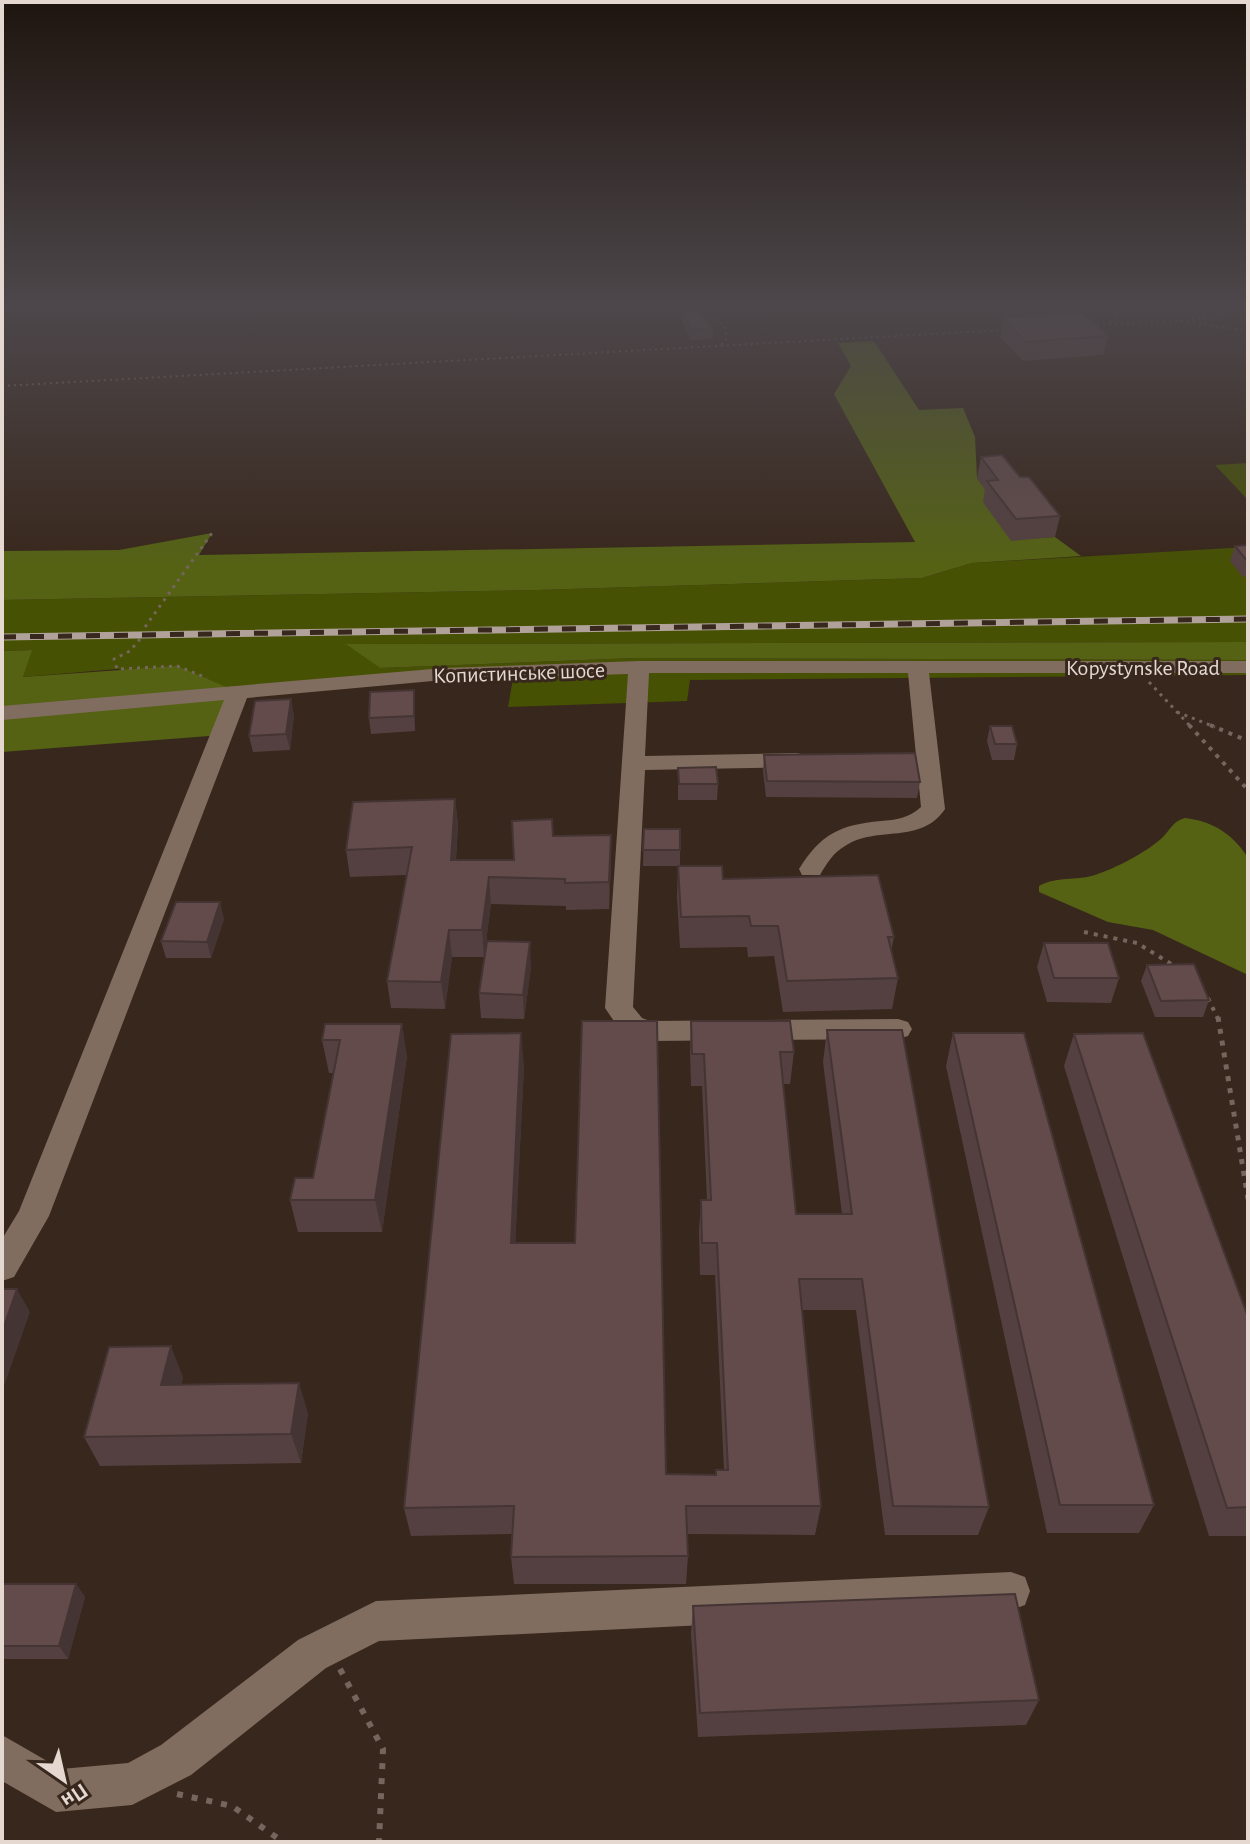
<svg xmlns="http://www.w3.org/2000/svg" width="1250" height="1844" font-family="'Alegreya Sans',sans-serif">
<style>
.green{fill:#465104}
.forest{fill:#556214}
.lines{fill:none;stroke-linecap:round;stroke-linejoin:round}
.path-far4{stroke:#75655c;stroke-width:2;stroke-dasharray:2 4;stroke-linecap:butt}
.path-far3{stroke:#75655c;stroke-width:3;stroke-dasharray:3 5;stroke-linecap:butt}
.path-far2{stroke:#75655c;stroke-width:4;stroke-dasharray:4 6;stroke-linecap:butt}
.path-far1{stroke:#75655c;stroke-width:5;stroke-dasharray:5 7;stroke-linecap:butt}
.path{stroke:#75655c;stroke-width:6;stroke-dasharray:6 9;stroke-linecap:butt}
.minor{fill:#816d60;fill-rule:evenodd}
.rail-casing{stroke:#b0a29a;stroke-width:7}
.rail{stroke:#38271c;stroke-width:5;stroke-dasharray:14;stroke-linecap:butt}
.wall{fill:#544040}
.shaded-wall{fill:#453434}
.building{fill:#624b4a;stroke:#453434;stroke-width:2}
.labels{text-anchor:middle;stroke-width:6;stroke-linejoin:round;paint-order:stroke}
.street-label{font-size:22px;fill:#e4d8d1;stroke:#38271c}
</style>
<rect width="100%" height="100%" fill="#38271c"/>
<path class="green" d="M1248 463V500L1215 465Z
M1248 547V642L348 644 380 668 635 658 1248 660V675L690 680 687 701 508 707 514 673 238 692 117 669 23 677 31 650 2 651V600L537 590 922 578 972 563Z"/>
<path class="forest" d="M874 341 919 410 963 408 975 437 977 478 994 501 984 503 1011 540 1055 537 1081 556 972 563 922 578 537 590 2 600V551L119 550 212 533 199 555 915 542 834 394 851 366 838 343Z
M1248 642V660L635 658 380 668 346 644Z
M32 650 23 677 177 666 238 692 222 735 2 752V651Z
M1185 818C1213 821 1234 835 1248 858V975L1153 930 1108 922 1039 892V886C1056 876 1077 881 1095 875 1116 868 1145 853 1162 838 1170 830 1173 821 1185 818Z"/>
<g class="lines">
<path class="path-far4" d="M709 308 726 330V339L719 347
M1192 320 1216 316 1224 308
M1110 323 1117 314 1113 308
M1091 325 1181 321 1248 331
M2 386 1003 330"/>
<path class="path-far3" d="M145 627 212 533
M140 639 130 651 114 659 117 669 177 666 207 678
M1149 682 1191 727
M1177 712 1215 727"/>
<path class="path-far2" d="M1189 725 1248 790
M1210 725 1248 741
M1084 932 1137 943 1176 967
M1208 998 1218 1019"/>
<path class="path-far1" d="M1218 1017 1248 1199"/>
<path class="path" d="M340 1669 383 1749 379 1842
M177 1794 232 1806 283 1842"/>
<path class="minor" d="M639 661H1248V673H929L945 809C921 845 877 825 845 846 833 853 827 863 820 875H802L799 869C821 834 839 825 881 821 896 820 909 818 921 807L908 673H649L645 756 797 753 805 755 808 760 805 765 797 767 645 770 633 1007 642 1018 650 1021 898 1019 908 1022 912 1029 908 1036 898 1039 650 1041 622 1033 605 1008 628 674 444 680 247 698 49 1216 14 1277 2 1281V1239L19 1211 224 700 2 720V706L444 668Z
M1011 1572 1025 1577 1030 1591 1025 1605 1011 1610 379 1641 326 1668 191 1775 132 1805 56 1812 2 1781V1735L61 1769 128 1763 161 1745 298 1640 376 1601Z"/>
<g class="rail-casing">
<path id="rail" d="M2 637 1248 619"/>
</g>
<use href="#rail" class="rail"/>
</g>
<path class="wall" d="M677 308H696L713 328V339L690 340Z
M1003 318 1108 336 1103 355 1023 361 1000 337Z
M981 457 1020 477 1060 516 1055 537 1011 541 983 502 985 489 977 478Z
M1248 545V576L1243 577 1230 561 1235 546Z
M414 690 415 705V731L371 734 369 718Z
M294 715 290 750 253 752 249 736Z
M990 726 1017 744 1014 760H992L987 741Z
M764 755 920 782 917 798 766 797 763 771Z
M678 768 718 784 717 800H678Z
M455 799 458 825 456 860H514L553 836 611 862 609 909 566 910V906L491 904 484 957H452L445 1009 391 1008 387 981 407 875 350 877 346 850Z
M644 829 680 850V866L723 879 894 937 891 952 898 978 892 1009 783 1012 774 956 748 957 747 947 680 948 677 897 678 866H643Z
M224 919 211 958H166L161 941Z
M1044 943 1119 978 1111 1003 1047 1002 1037 967Z
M1147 965 1209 1000 1203 1017H1155L1141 981Z
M531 967 524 1019 481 1018 479 993Z
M691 1021 794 1052 790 1084H783L796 1214H842L823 1062 827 1030 989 1507 978 1535H885L856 1310H802L821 1506 815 1535 687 1534 688 1556 686 1584H514L511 1557 512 1534 411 1536 404 1508 524 1066 515 1243 666 1474 716 1475V1470H724L715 1275H700L699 1231 701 1200H707L702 1086H691L690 1053Z
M325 1024 407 1056 382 1232H298L290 1200 313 1178 334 1073H329L322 1040Z
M953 1033 1154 1505 1139 1533H1047L946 1066Z
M1074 1034 1248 1317V1536H1209L1064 1066Z
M183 1377 181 1385 308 1413 301 1463 100 1466 84 1437Z
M76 1584 85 1597 68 1659H2V1588Z
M693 1606 1039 1700 1026 1725 698 1737 691 1633Z"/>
<path class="shaded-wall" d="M414 690 415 705V731L414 716Z
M291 699 294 715 290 750 286 734Z
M455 799 458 825 454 887 451 860Z
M611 835V862L609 909V882Z
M489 877 491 904 484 957 482 930Z
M220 902 224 919 211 958 207 942Z
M449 930 452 957 445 1009 441 982Z
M530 942 531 967 524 1019 523 995Z
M402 1024 407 1056 382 1232 375 1200Z
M521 1033 524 1066 514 1274 511 1243Z
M17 1289 30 1312 2 1392V1332Z
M171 1346 183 1377 174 1416 161 1385Z
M299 1383 308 1413 301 1463 291 1434Z
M76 1584 85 1597 68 1659 59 1646Z"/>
<path class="building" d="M681 308H696L713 328 690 329Z
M1082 312 1108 336 1026 342 1003 318Z
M1002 455 1020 477H1029L1060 516 1016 519 987 481 998 480 981 457Z
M1248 545V562L1235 546Z
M414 690V716L369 718 370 692Z
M291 699 286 734 249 736 255 701Z
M990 726H1012L1017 744H995Z
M915 753 920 782 767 781 764 755Z
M716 767 718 784H679L678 768Z
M455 799 451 860H514L512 821 552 819 553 836 611 835 609 882 565 883V879L489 877 482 930H449L441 982 387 981 412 847 346 850 353 802Z
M644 829H680V850H643Z
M678 866H722L723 879 878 875 894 937H888L898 978 787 981 778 926H751L749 916 681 917Z
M176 902H220L207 942 161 941Z
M487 941 530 942 523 995 479 993Z
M1044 943H1108L1119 978H1054Z
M1194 964 1209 1000 1161 1001 1147 965Z
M582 1021H657L666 1474 716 1475V1470H728L717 1243H702L701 1200H711L704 1054H692L691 1021H790L794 1052H780L796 1214H852L827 1030H902L989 1507 893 1506 862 1279H799L821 1506H686L688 1556H682L511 1557 514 1506 404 1508 451 1034 521 1033 511 1243H575Z
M325 1024H402L375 1200H290L295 1178H313L340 1040H322Z
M953 1033H1024L1154 1505H1060Z
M1143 1033 1248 1317V1507L1227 1508 1074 1034Z
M2 1289H17L2 1332Z
M171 1346 161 1385 299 1383 291 1434 84 1437 109 1347Z
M3 1584H76L59 1646H2V1588Z
M1015 1594 1039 1700 700 1713 693 1606Z"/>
<linearGradient id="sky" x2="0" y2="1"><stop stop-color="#1f150f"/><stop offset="0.54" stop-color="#4d474b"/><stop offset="1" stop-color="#4d474b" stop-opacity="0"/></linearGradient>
<rect width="1250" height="566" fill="url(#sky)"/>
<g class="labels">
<g class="street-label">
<text x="1143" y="675">Kopystynske Road</text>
<text transform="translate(519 672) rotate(-2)" y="8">Копистинське шосе</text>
</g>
</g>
<rect width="1250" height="1844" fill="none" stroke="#e4d8d1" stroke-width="8"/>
<g transform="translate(64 1780) rotate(146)" stroke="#38271c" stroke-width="6" paint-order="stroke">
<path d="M0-6L14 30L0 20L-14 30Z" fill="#e4d8d1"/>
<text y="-12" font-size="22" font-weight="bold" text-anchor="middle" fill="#e4d8d1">Пн</text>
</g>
</svg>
